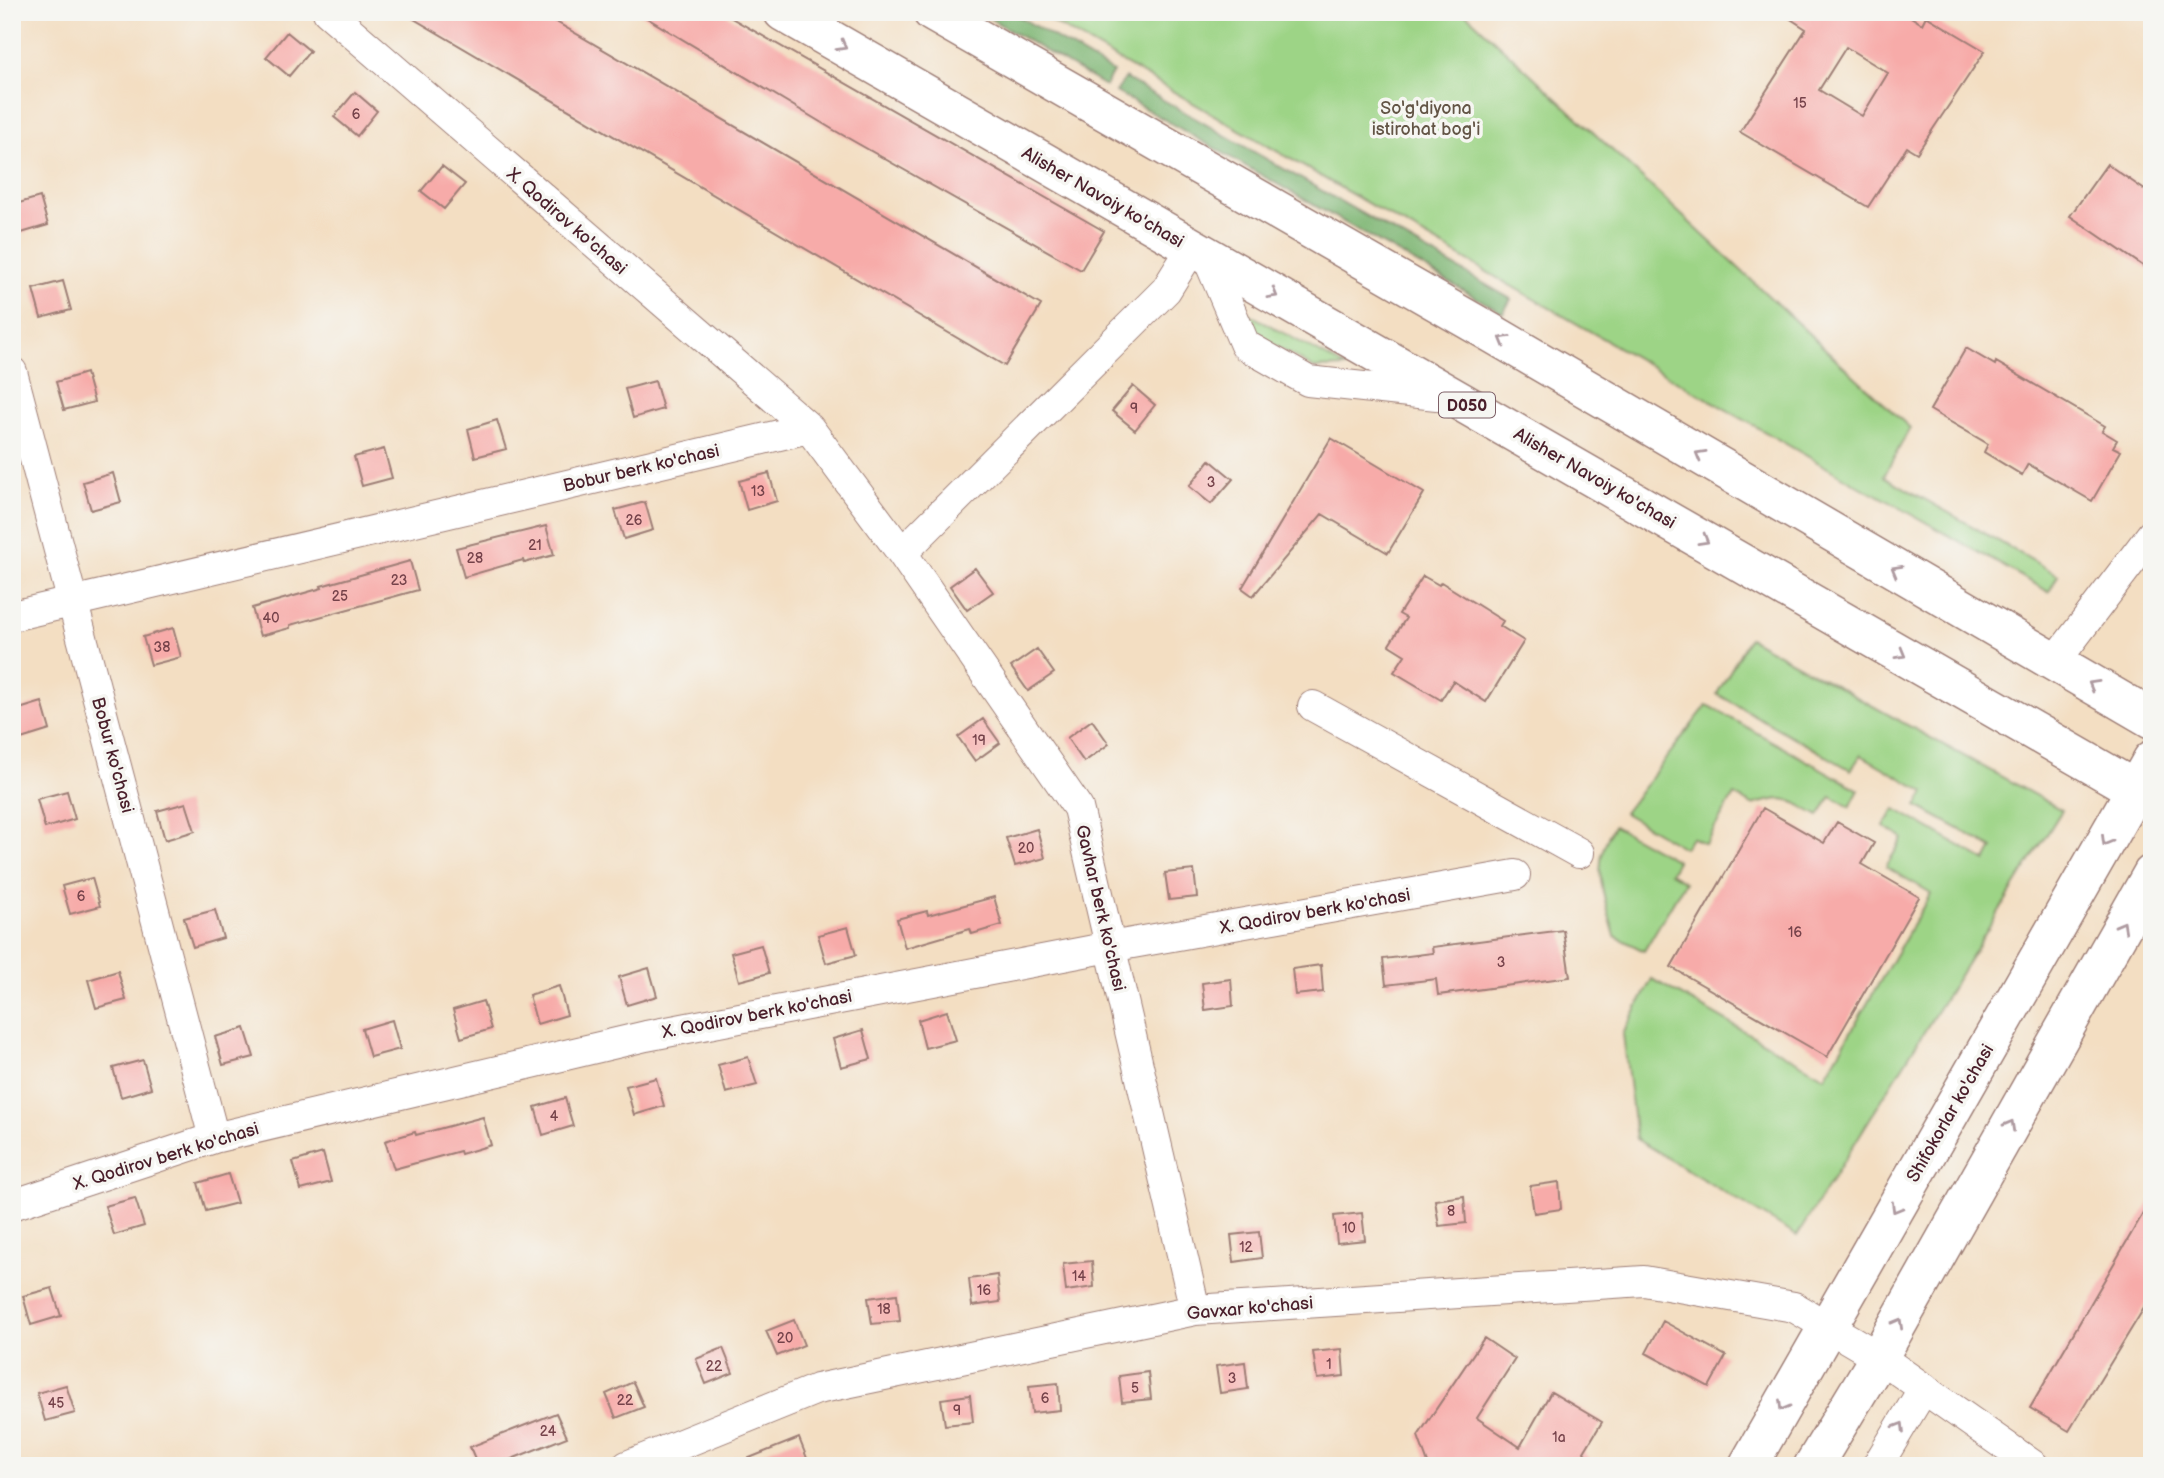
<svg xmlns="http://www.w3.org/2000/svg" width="2164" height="1478" font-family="'Balsamiq Sans',sans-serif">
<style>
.green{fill:#9dd486;stroke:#747a58;stroke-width:2}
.forest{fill:#7eb673;stroke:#646a4f;stroke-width:2}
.building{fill:#f7aba9;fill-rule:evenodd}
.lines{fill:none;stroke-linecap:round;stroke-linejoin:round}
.minor-casing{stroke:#9e7e76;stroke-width:32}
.major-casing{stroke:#9e7e76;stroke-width:41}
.minor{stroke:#fff;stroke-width:30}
.major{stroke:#fff;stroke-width:38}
.oneway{stroke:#ae9aa0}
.labels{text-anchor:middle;stroke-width:7;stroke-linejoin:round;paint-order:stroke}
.number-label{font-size:14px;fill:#75424a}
.shield{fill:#f6f6f2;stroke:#7e6067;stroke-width:2}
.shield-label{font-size:16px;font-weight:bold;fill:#4a1f2b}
.park-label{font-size:18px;fill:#635546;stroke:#f6f6f2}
.street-label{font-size:18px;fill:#4a1f2b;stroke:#f6f6f2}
</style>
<rect width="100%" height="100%" fill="#f6f6f2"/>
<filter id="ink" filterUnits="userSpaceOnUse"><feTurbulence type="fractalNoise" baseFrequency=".0143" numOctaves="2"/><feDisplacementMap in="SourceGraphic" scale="14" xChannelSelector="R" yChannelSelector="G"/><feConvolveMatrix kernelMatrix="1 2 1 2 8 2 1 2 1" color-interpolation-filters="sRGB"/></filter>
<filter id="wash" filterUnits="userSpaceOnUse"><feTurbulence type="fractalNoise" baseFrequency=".00686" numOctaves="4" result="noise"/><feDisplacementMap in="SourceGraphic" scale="28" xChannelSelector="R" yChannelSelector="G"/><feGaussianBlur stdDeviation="1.57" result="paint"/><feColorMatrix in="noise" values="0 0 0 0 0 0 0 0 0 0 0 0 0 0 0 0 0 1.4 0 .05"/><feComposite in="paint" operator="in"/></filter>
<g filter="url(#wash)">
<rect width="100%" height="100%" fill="#f3dec2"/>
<path class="green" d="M1035 12H1464L1910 428 1884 476 2058 575 2049 592 1874 493 1873 494Z
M1242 310 1345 367 1314 368 1259 336Z
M1749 638 2062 810 1797 1236 1636 1139 1623 1034 1652 979 1825 1077 1931 893 1886 867 1903 838 1884 827 1895 809 1986 861 1993 848 1917 806 1925 792 1861 755 1851 770 1717 694Z
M1707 705 1859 790 1850 807 1831 796 1819 816C1787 799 1789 794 1752 805L1734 795 1705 844 1691 837 1684 848 1624 813Z
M1614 826 1677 861 1670 873 1685 882 1644 951 1615 936C1604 895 1589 864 1614 826Z"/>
<path class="forest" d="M979 12H1011L1113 72 1105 86Z
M1125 78 1511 299 1503 313 1116 92Z"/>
<g id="blocks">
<path class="building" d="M402 12H539L1041 305 1005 366Z
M637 12H721L1104 231 1081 270 832 129Z
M1780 12H1903L1922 24 1926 16 1985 51 1917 153 1907 147 1868 207 1740 132 1806 29ZM1846 47 1888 73 1862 116 1819 90Z
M287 32 310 51 289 76 266 57Z
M355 92 377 111 357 136 334 117Z
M2107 164 2152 195V272L2070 216Z
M442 166 465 184 444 209 421 191Z
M40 197 48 225 18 234 12 215V205Z
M63 281 71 310 41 318 33 289Z
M1966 348 1995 365 1996 362 2105 426 2102 431 2117 440 2113 447 2121 451 2092 501 2028 464 2022 475 1984 452 1988 444 1930 410Z
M86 373 94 402 64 410 56 382Z
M655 381 663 409 633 418 625 389Z
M1133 386 1155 405 1135 430 1112 411Z
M497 420 506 449 475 457 468 429Z
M1331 438 1424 493 1388 553 1322 514 1253 596 1242 588Z
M384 449 392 478 362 486 354 457Z
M1210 460 1233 479 1211 504 1189 486Z
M113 473 121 502 91 510 83 482Z
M769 473 777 501 747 510 739 481Z
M645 502 653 530 624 539 615 510Z
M546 526 554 555 524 563 523 560 464 577 456 548Z
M410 561 418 590 290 625V628L260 636 252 608 322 588 321 586Z
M975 568 993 592 967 610 950 586Z
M1423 576 1439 585 1441 582 1503 621 1500 626 1524 641 1486 702 1453 681 1441 700 1394 672 1405 655 1389 645 1406 618 1399 614Z
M173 628 181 657 151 665 143 637Z
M1037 649 1054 673 1028 691 1011 667Z
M42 702 50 730 21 739 13 711Z
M983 719 1000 743 975 761 958 737Z
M1092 720 1109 744 1084 762 1067 738Z
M67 791 75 819 45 828 37 799Z
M186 803 195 831 165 840 157 811Z
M1763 808 1824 843 1837 822 1874 843 1862 864 1919 897 1827 1057 1671 967Z
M1037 829 1045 858 1015 866 1006 838Z
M1194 870 1197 897 1169 900 1165 873Z
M92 878 100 906 70 914 62 886Z
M994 897 1002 925 972 934 970 929 905 948 897 919 927 911 928 915Z
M215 910 223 938 193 947 184 918Z
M848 927 856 955 826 963 818 935Z
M1563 930 1570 977 1438 995 1436 979 1386 985 1383 959 1433 953 1432 947Z
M761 945 769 973 739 981 731 953Z
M1321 965 1323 992 1295 995 1292 969Z
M649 968 657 996 627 1005 619 977Z
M118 971 126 1000 96 1008 88 980Z
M1231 979 1233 1006 1205 1010 1202 983Z
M559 986 567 1015 537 1024 529 995Z
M483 1001 491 1029 461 1038 453 1010Z
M947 1011 956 1040 925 1048 918 1020Z
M392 1020 400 1049 370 1057 362 1029Z
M245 1028 254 1057 223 1065 215 1037Z
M863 1030 871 1059 841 1067 833 1039Z
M748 1057 757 1085 726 1093 718 1065Z
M143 1060 151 1088 121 1097 113 1068Z
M656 1078 664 1106 634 1115 626 1086Z
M565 1098 573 1126 543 1135 535 1107Z
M483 1117 491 1145 461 1154 460 1151 394 1169 385 1141 415 1132 416 1135Z
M323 1153 331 1182 301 1190 293 1162Z
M228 1174 237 1203 206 1211 198 1183Z
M1559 1182 1561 1209 1534 1213 1530 1186Z
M1464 1196 1466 1223 1439 1226 1435 1200Z
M135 1198 144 1226 114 1235 105 1206Z
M2152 1198V1295L2069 1431 2030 1408Z
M1362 1213 1365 1240 1337 1243 1334 1216Z
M1259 1232 1262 1258 1234 1262 1231 1235Z
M1092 1261 1094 1287 1066 1291 1063 1264Z
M997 1275 1000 1302 972 1306 969 1279Z
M52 1288 61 1316 31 1325 23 1296Z
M897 1294 900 1321 872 1324 868 1298Z
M794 1320 804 1345 777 1356 766 1331Z
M1663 1321 1726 1356 1709 1387 1646 1353Z
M1484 1338 1515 1359 1477 1418 1520 1447 1551 1392 1602 1422 1584 1452 1594 1466H1429L1418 1436Z
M723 1348 733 1373 706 1384 696 1359Z
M1342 1349 1344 1376 1317 1379 1313 1352Z
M1245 1362 1248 1389 1220 1393 1216 1366Z
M1148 1372 1151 1399 1122 1402 1119 1376Z
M633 1382 644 1407 616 1418 606 1394Z
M1058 1383 1060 1410 1032 1413 1029 1386Z
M66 1385 75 1413 45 1421 37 1393Z
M970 1395 973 1422 945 1425 941 1399Z
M556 1413 567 1437 494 1466H478L470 1447Z
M799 1438 810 1466H732V1465Z"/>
</g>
</g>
<g filter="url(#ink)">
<use href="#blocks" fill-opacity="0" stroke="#9e7e76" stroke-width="2"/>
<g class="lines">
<g class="minor-casing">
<path id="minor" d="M328 12 809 428
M1207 256 1245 345 1308 381 1446 396
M12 372 214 1138
M902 553 1078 808 1195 1310
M12 616 809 428 902 553 1166 290 1192 248
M2054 663 2152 534
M1313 706 1579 853
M12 1205 214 1138 646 1036 1110 947 1515 875
M627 1466 817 1389 1195 1310 1644 1281 1794 1307 1879 1357 2034 1466
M1877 1466 1924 1388"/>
</g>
<g class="major-casing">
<path id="major" d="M783 12 2152 799
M932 12 1493 334 2152 719
M1748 1466 2152 760
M1813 1466 1879 1357 2152 874"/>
</g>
<use href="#minor" class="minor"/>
<use href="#major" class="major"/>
</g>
<defs><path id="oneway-chevron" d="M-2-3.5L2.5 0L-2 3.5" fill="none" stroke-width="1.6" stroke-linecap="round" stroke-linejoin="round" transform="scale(1.75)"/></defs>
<g class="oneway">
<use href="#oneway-chevron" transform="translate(842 46) rotate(30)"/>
<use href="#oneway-chevron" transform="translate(1273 294) rotate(30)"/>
<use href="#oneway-chevron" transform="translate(1504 340) rotate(-150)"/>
<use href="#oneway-chevron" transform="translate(1700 455) rotate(-150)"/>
<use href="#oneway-chevron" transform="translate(1704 540) rotate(30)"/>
<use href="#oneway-chevron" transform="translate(1896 570) rotate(-150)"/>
<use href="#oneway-chevron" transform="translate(1901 654) rotate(30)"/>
<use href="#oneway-chevron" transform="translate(2093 685) rotate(-150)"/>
<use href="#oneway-chevron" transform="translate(2106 841) rotate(120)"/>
<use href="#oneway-chevron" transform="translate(2122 926) rotate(-61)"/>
<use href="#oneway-chevron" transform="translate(2010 1125) rotate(-61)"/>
<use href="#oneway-chevron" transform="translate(1896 1208) rotate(120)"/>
<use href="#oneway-chevron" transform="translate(1898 1323) rotate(-61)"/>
<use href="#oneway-chevron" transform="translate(1783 1406) rotate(120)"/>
<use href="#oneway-chevron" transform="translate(1900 1427) rotate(-59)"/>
</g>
</g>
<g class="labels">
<g class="number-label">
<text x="1800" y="108">15</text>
<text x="356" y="119">6</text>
<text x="1134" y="413">9</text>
<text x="1211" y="487">3</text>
<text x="758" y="496">13</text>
<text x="634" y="525">26</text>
<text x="535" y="550">21</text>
<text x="475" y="563">28</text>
<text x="399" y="585">23</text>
<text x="340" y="601">25</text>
<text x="271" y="623">40</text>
<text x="162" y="652">38</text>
<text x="979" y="745">19</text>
<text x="1026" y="853">20</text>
<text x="81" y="901">6</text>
<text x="1795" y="937">16</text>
<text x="1501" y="967">3</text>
<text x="554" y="1121">4</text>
<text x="1451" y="1216">8</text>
<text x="1349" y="1233">10</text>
<text x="1246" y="1252">12</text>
<text x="1079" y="1281">14</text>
<text x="984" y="1295">16</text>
<text x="884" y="1314">18</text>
<text x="785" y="1343">20</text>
<text x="1329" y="1369">1</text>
<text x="714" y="1371">22</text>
<text x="1232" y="1383">3</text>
<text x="1135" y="1393">5</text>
<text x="1045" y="1403">6</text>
<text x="625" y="1405">22</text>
<text x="56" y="1408">45</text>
<text x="957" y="1415">9</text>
<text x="548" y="1436">24</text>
<text x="1559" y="1442">1a</text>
</g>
<rect class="shield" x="1439" y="392.5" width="56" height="25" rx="5"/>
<g class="shield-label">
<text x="1467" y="411">D050</text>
</g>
<g class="park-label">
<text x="1426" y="114">So'g'diyona<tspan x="1426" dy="21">istirohat bog'i</tspan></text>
</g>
<g class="street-label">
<text transform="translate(1103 197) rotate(30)" y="6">Alisher Navoiy ko'chasi</text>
<text transform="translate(567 221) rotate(41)" y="6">X. Qodirov ko'chasi</text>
<text transform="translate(641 468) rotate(-13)" y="6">Bobur berk ko'chasi</text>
<text transform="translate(1595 478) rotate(30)" y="6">Alisher Navoiy ko'chasi</text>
<text transform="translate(113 755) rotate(75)" y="6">Bobur ko'chasi</text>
<text transform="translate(1101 908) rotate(77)" y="6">Gavhar berk ko'chasi</text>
<text transform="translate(1315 911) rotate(-10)" y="6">X. Qodirov berk ko'chasi</text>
<text transform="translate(757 1014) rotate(-11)" y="6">X. Qodirov berk ko'chasi</text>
<text transform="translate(1950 1113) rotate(-60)" y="6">Shifokorlar ko'chasi</text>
<text transform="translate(166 1156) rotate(-17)" y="6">X. Qodirov berk ko'chasi</text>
<text transform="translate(1250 1308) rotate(-5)" y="6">Gavxar ko'chasi</text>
</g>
</g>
<rect width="2164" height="1478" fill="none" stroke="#f6f6f2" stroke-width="42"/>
</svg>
